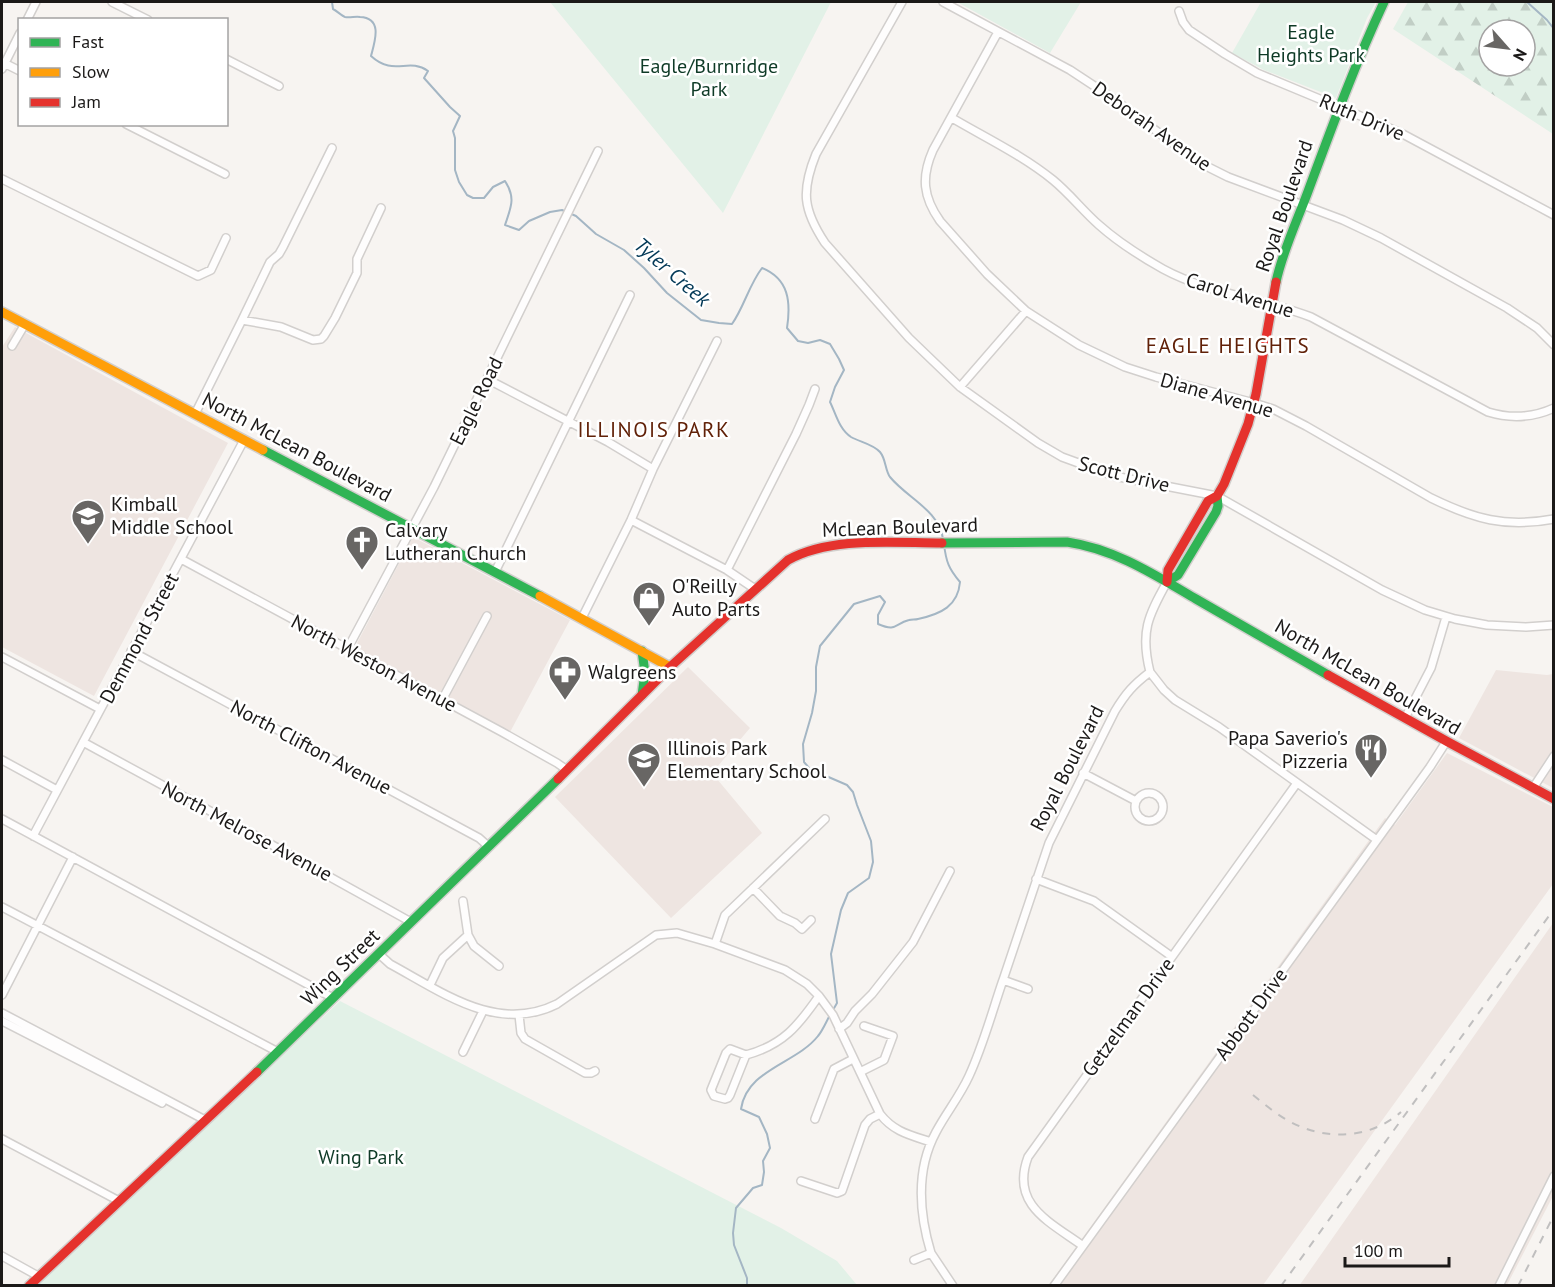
<svg xmlns="http://www.w3.org/2000/svg" width="1555" height="1287" font-family="'PT Sans',sans-serif">
<style>
.built{fill:#eee5e1}
.green{fill:#e2f1e7}
.forest{fill:url(#forest-firs);fill-rule:evenodd}
.lines{fill:none;stroke-linecap:round;stroke-linejoin:round}
.stream{stroke:#a4b6c4;stroke-width:2}
.street-casing{stroke:#d2cfcd;stroke-width:10}
.fast-casing{stroke:#d2cfcd;stroke-width:12}
.slow-casing{stroke:#d2cfcd;stroke-width:12}
.jam-casing{stroke:#d2cfcd;stroke-width:12}
.street{stroke:#fefdfd;stroke-width:7}
.fast{stroke:#30b455;stroke-width:9}
.slow{stroke:#ff9f0a;stroke-width:9}
.jam{stroke:#e5322d;stroke-width:9}
.rail{stroke:#c0bfbf;stroke-width:2;stroke-dasharray:8 8;stroke-linecap:butt}
.labels{text-anchor:middle;stroke-width:5;stroke-linejoin:round;paint-order:stroke}
.park-label{font-size:20px;fill:#0e3a26;stroke:#fff}
.street-label{font-size:20px;fill:#1b1918;stroke:#fff}
.poi-label{font-size:20px;fill:#1b1918;stroke:#fff;text-anchor:start}
.water-label{font-size:21px;font-style:italic;fill:#033957;stroke:#fff}
.neighbourhood-label{font-size:21px;letter-spacing:1.5px;fill:#612108;stroke:#fff}
</style>
<defs>
<pattern id="forest-firs" width="22" height="20" patternUnits="userSpaceOnUse" patternTransform="scale(1.5)"><rect width="22" height="20" fill="#e2f1e7"/><path d="M5 1l3.5 6h-7zM16 11l3.5 6h-7z" fill="#c1cec5"/></pattern>
</defs>
<rect width="100%" height="100%" fill="#f7f4f1"/>
<path class="built" d="M15 327 228 443 94 696 2 647V347Z
M413 537 570 620 509 734 355 647Z
M688 667 750 728 712 773 762 833 671 918 555 797Z
M1496 670 1547 675 1553 674V788L1459 738Z
M1447 753 1553 807V884L1263 1285 1048 1286 1385 818 1395 825Z
M1553 923V1196L1507 1285 1299 1286Z"/>
<path class="green" d="M550 2H831L723 213Z
M957 2H1081L1050 53Z
M1261 2H1376L1367 18 1336 98 1264 70 1232 53Z
M340 1001 781 1228 837 1261 857 1285H36Z"/>
<path class="forest" d="M1408 2H1550L1554 5 1553 134 1393 29ZM1489 30H1525V66H1489Z"/>
<g class="lines">
<path class="stream" d="M332 2 333 9C337 11 342 16 345 17 350 18 356 16 360 17 383 18 375 41 371 56 394 77 408 57 428 71L424 78 450 107 460 116 453 131 455 138V170L459 182 467 195 473 198H484L493 187 505 181C516 198 511 207 505 225L519 230 529 221 550 212 562 210 576 216 596 234 624 250 644 268 667 293 701 320 719 323 732 324C744 307 749 285 762 268 789 279 791 302 787 328L798 341 808 343 820 340 830 344 839 359 844 370 835 387 830 402C836 414 839 429 851 437 860 442 873 444 880 452 886 459 885 470 890 477 907 498 939 510 943 539
M1527 2 1547 20 1554 29
M833 1010 837 1003 831 954 841 910 848 893 869 878 873 862 871 841 857 805 853 792 847 785 810 769 804 762 803 744 812 713 816 691V667L820 646 854 604 880 596 885 602 878 615V624C897 632 894 624 909 620 912 619 915 620 918 619 941 614 958 606 960 582 949 569 946 562 944 544
M747 1286V1278L734 1245 733 1233 736 1208 753 1188 762 1185 764 1172 763 1161 770 1148 767 1134 759 1117 741 1109C747 1069 796 1064 818 1036 823 1030 826 1022 830 1015"/>
<g class="street-casing">
<path id="street" d="M112 2 148 20
M902 2 816 154C801 191 803 210 825 243L909 338 960 387 1038 443 1062 457 1114 476 1217 496 1382 590 1425 610 1455 619 1487 625 1526 627 1554 625
M943 2 1070 70 1111 97 1198 162 1228 177 1343 220 1381 238 1507 308 1537 328 1554 345
M1179 11 1183 22 1189 30 1225 54 1257 73 1399 132 1554 215
M27 20 36 2
M998 32 933 150C921 177 923 197 940 221L987 274 1026 311 1079 345 1125 367 1156 377 1254 403 1273 409 1306 426 1431 498C1474 519 1505 528 1554 519
M226 59 279 86
M2 62 20 71
M2 69 20 33
M952 118C986 138 1022 155 1053 180 1070 194 1083 211 1099 225 1118 242 1140 256 1163 269 1209 294 1262 298 1311 317L1488 412C1511 419 1532 418 1554 408
M126 124 225 174
M2 179 198 276 211 270 226 238
M242 320 270 262 279 254 283 247 332 148
M12 346 25 324
M487 379 608 442 653 469
M960 387 1026 311
M195 414 242 320 281 327 308 338 313 340 321 339 324 336 335 318 357 273V259L381 208
M631 520 727 570 755 589
M181 559 502 732 557 763 567 770
M727 570 796 434 809 405 815 389
M495 572 630 295
M582 618 631 520 653 469 717 341
M348 648 434 487 598 151
M131 651 479 838 488 846
M2 657 100 709
M1150 672 1164 690 1175 700 1219 727 1377 840
M442 700 487 616
M1405 718 1431 668 1446 617
M83 742 256 836 411 922
M2 760 57 790
M1083 773 1136 801
M1533 788 1554 756
M1135 807a14 14 0 1 1 28 0a14 14 0 1 1-28 0Z
M2 819 333 998
M33 836 244 440
M1036 879 1094 901 1171 956
M753 888 780 916 795 923 802 929 811 920
M2 907 278 1052
M468 935 474 946 499 966
M715 944 725 915 825 819
M379 954 390 964C442 992 497 1034 557 1004L656 935 677 933 715 944 785 970 807 984 819 996 833 1015 880 1114C894 1132 910 1135 931 1142
M430 985 443 958 468 935 463 901
M1028 989 1003 980 1049 843 1115 711C1126 693 1133 685 1150 672 1140 632 1148 616 1167 582
M2 995 73 857
M2 1013 205 1120
M519 1015 521 1033 525 1039 585 1073H591L595 1071
M2 1021 162 1103
M839 1029 847 1023 855 1011 872 994 913 942 950 871
M730 1049 746 1055 730 1095 728 1098 725 1099 714 1096 711 1090 726 1053Z
M463 1052 483 1011
M746 1055C783 1045 798 1026 819 996
M860 1072 884 1060 893 1036 864 1026
M815 1119 834 1069 853 1059
M2 1139 119 1201
M801 1181 837 1193 842 1191 865 1125 870 1119 880 1114
M1083 1246C1050 1222 1010 1205 1028 1157L1297 783
M931 1253 953 1286
M2 1256 38 1276
M914 1260 931 1253C919 1213 916 1169 936 1132 946 1113 960 1096 969 1076 983 1046 992 1012 1003 980
M1054 1286 1430 767 1446 742
M1499 1286 1554 1176"/>
</g>
<g class="fast-casing">
<path id="fast" d="M1276 282C1283 249 1299 217 1310 186 1333 124 1356 62 1384 2
M263 450 540 596
M942 543 1067 542C1115 549 1155 575 1196 599 1240 624 1284 650 1328 675
M1167 582 1178 575 1216 512 1218 506 1217 496
M642 651 645 673 642 695
M257 1072 558 779"/>
</g>
<g class="slow-casing">
<path id="slow" d="M2 312 263 450
M540 596 670 667"/>
</g>
<g class="jam-casing">
<path id="jam" d="M1167 582 1168 570 1208 501 1217 496 1224 484 1248 424 1256 394 1276 282
M1328 675 1448 742 1554 799
M558 779 670 667 788 560C831 536 894 543 942 543
M29 1286 257 1072"/>
</g>
<use href="#street" class="street"/>
<use href="#fast" class="fast"/>
<use href="#slow" class="slow"/>
<use href="#jam" class="jam"/>
<path class="rail" d="M1253 1095C1264 1104 1275 1113 1287 1120 1323 1141 1369 1140 1401 1112
M1281 1286 1554 909
M1518 1286 1554 1215"/>
</g>
<defs>
<g id="school-pin" transform="scale(1.725)"><path d="M0 17L-7.5 6A9.5 9.5 0 1 1 7.5 6Z" fill="#686664" stroke="#fff"/><path d="M0-5L7-2L0 1L-7-2ZM-4 1L0 2.5L4 1V4Q0 6-4 4Z" fill="#fff"/></g>
<g id="church-pin" transform="scale(1.725)"><path d="M0 17L-7.5 6A9.5 9.5 0 1 1 7.5 6Z" fill="#686664" stroke="#fff"/><path d="M-1.2-6h2.4v3.5h3.3v2.4h-3.3V6h-2.4V-.1h-3.3v-2.4h3.3Z" fill="#fff"/></g>
<g id="shop-pin" transform="scale(1.725)"><path d="M0 17L-7.5 6A9.5 9.5 0 1 1 7.5 6Z" fill="#686664" stroke="#fff"/><path d="M-5-2.5h2.3a2.7 3.5 0 0 1 5.4 0H5L5.5 6h-11ZM-1.5-2.5h3a1.5 2.3 0 0 0-3 0Z" fill="#fff"/></g>
<g id="pharmacy-pin" transform="scale(1.725)"><path d="M0 17L-7.5 6A9.5 9.5 0 1 1 7.5 6Z" fill="#686664" stroke="#fff"/><path d="M-2-6h4v4h4v4h-4v4h-4v-4h-4v-4h4Z" fill="#fff"/></g>
<g id="restaurant-pin" transform="scale(1.725)"><path d="M0 17L-7.5 6A9.5 9.5 0 1 1 7.5 6Z" fill="#686664" stroke="#fff"/><path d="M-5-6h1v4h1v-4h1v4h1v-4h1v5L-1.5 .5V6h-2V.5L-5-1ZM5-6V6H3V1.5H1.5Q1.5-4 5-6Z" fill="#fff"/></g>
</defs>
<g fill-rule="evenodd">
<use href="#school-pin" x="88" y="516"/>
<use href="#church-pin" x="362" y="542"/>
<use href="#shop-pin" x="649" y="598"/>
<use href="#pharmacy-pin" x="565" y="672"/>
<use href="#restaurant-pin" x="1371" y="750"/>
<use href="#school-pin" x="644" y="759"/>
</g>
<g class="labels">
<g class="park-label">
<text x="1311" y="39">Eagle<tspan x="1311" dy="23">Heights Park</tspan></text>
<text x="709" y="73">Eagle/Burnridge<tspan x="709" dy="23">Park</tspan></text>
<text x="361" y="1164">Wing Park</text>
</g>
<g class="street-label">
<text transform="translate(1362 117) rotate(23)" y="7">Ruth Drive</text>
<text transform="translate(1152 126) rotate(35)" y="7">Deborah Avenue</text>
<text transform="translate(1284 206) rotate(-71)" y="7">Royal Boulevard</text>
<text transform="translate(1240 295) rotate(17)" y="7">Carol Avenue</text>
<text transform="translate(1217 395) rotate(16)" y="7">Diane Avenue</text>
<text transform="translate(476 401) rotate(-64)" y="7">Eagle Road</text>
<text transform="translate(297 447) rotate(28)" y="7">North McLean Boulevard</text>
<text transform="translate(1124 474) rotate(14)" y="7">Scott Drive</text>
<text transform="translate(900 527) rotate(-2)" y="7">McLean Boulevard</text>
<text transform="translate(139 638) rotate(-62)" y="7">Demmond Street</text>
<text transform="translate(374 663) rotate(28)" y="7">North Weston Avenue</text>
<text transform="translate(1368 677) rotate(30)" y="7">North McLean Boulevard</text>
<text transform="translate(311 747) rotate(28)" y="7">North Clifton Avenue</text>
<text transform="translate(1067 768) rotate(-63)" y="7">Royal Boulevard</text>
<text transform="translate(247 831) rotate(28)" y="7">North Melrose Avenue</text>
<text transform="translate(340 967) rotate(-44)" y="7">Wing Street</text>
<text transform="translate(1251 1014) rotate(-54)" y="7">Abbott Drive</text>
<text transform="translate(1128 1017) rotate(-54)" y="7">Getzelman Drive</text>
</g>
<g class="poi-label">
<text x="111" y="511">Kimball<tspan x="111" dy="23">Middle School</tspan></text>
<text x="385" y="537">Calvary<tspan x="385" dy="23">Lutheran Church</tspan></text>
<text x="672" y="593">O'Reilly<tspan x="672" dy="23">Auto Parts</tspan></text>
<text x="588" y="679">Walgreens</text>
<text x="1348" y="745" text-anchor="end">Papa Saverio's<tspan x="1348" dy="23">Pizzeria</tspan></text>
<text x="667" y="755">Illinois Park<tspan x="667" dy="23">Elementary School</tspan></text>
</g>
<g class="water-label">
<text transform="translate(672 272) rotate(41)" y="7">Tyler Creek</text>
</g>
<g class="neighbourhood-label">
<text x="1228" y="353">EAGLE HEIGHTS</text>
<text x="654" y="437">ILLINOIS PARK</text>
</g>
</g>
<rect width="1555" height="1287" fill="none" stroke="#1b1918" stroke-width="6"/>
<rect x="18" y="18" width="210" height="108" fill="#ffffff" stroke="#a4a3a3" stroke-width="1.5"/>
<rect x="30" y="38" width="30" height="9" fill="#30b455" stroke="#a4a3a3" stroke-width="1.5"/>
<text x="72" y="48" font-size="18" fill="#1b1918">Fast</text>
<rect x="30" y="68" width="30" height="9" fill="#ff9f0a" stroke="#a4a3a3" stroke-width="1.5"/>
<text x="72" y="78" font-size="18" fill="#1b1918">Slow</text>
<rect x="30" y="98" width="30" height="9" fill="#e5322d" stroke="#a4a3a3" stroke-width="1.5"/>
<text x="72" y="108" font-size="18" fill="#1b1918">Jam</text>
<g transform="translate(1507 48) rotate(118)"><circle r="28" fill="#ffffff" stroke="#a4a3a3" stroke-width="1.5"/>
<path d="M0-4.5L10 22L0 15L-10 22Z" fill="#686664"/>
<text y="-9" font-size="16" font-weight="bold" text-anchor="middle" fill="#1b1918">N</text>
</g>
<path d="M1345 1257v9h104v-9" fill="none" stroke="#1b1918" stroke-width="3"/>
<text x="1354" y="1257" font-size="18" fill="#1b1918" stroke="#ffffff" stroke-width="4.5" paint-order="stroke">100 m</text>
</svg>
